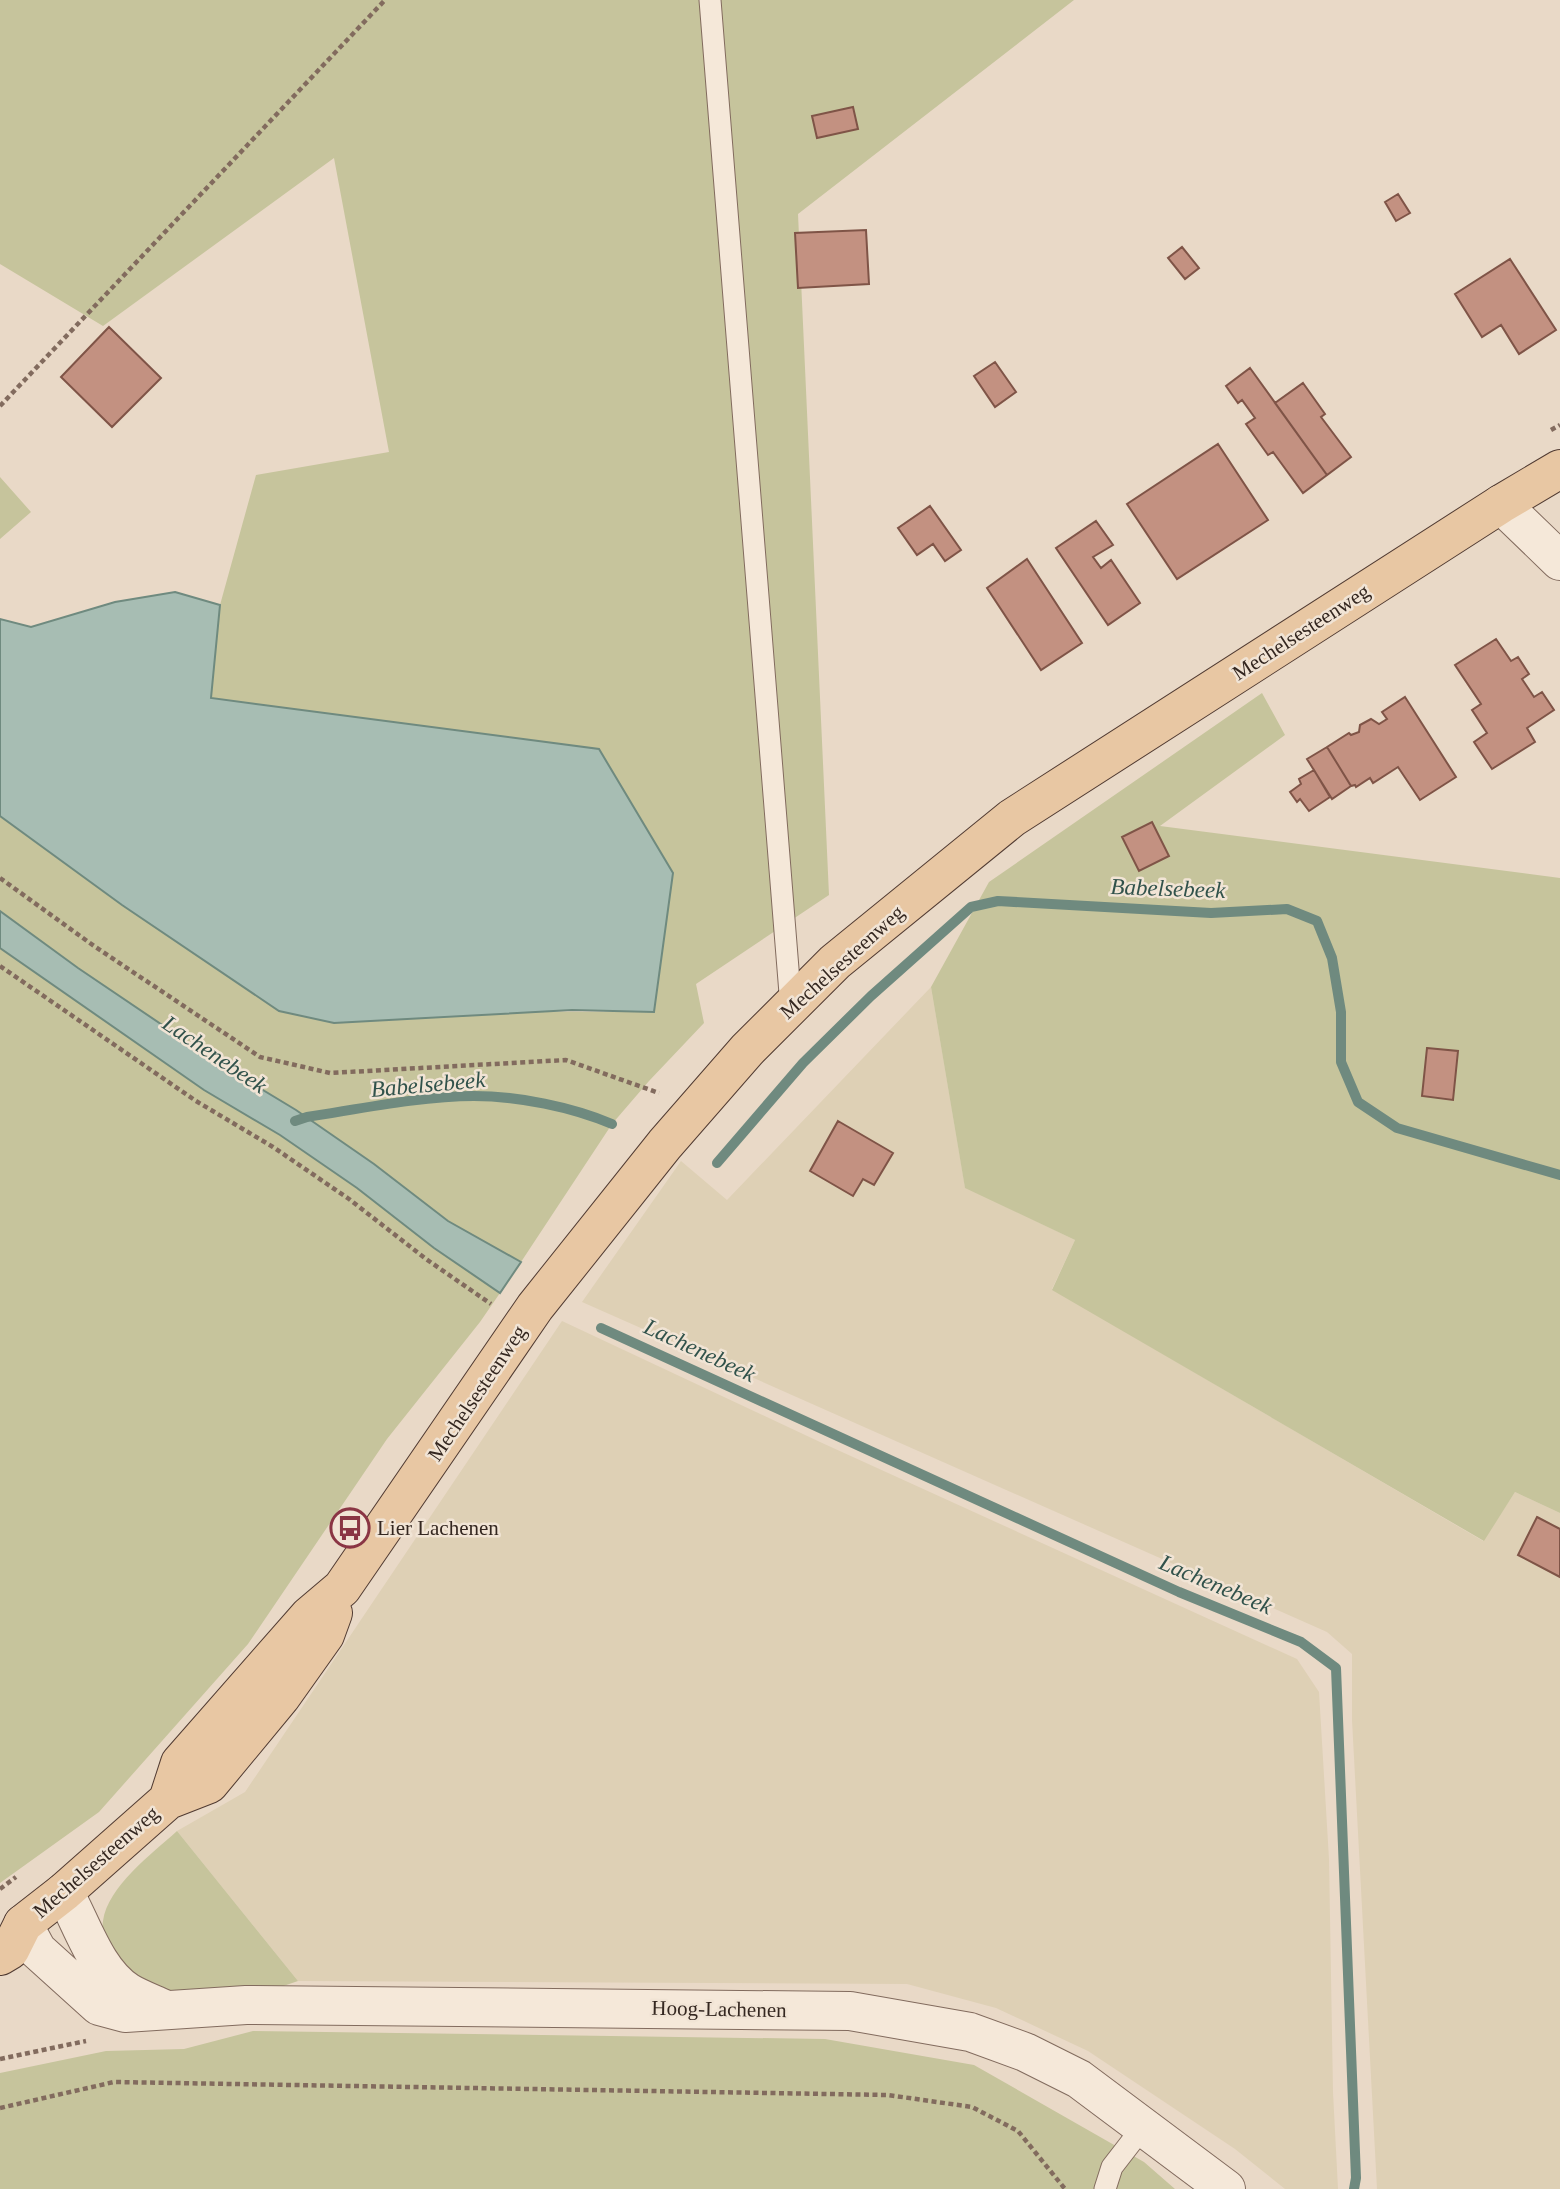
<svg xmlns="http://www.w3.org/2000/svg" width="1560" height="2189" font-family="'Times New Roman',serif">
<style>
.farmland{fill:#ded0b5}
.green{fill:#c6c49c}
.water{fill:#a7bdb3;stroke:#6f8a7f;stroke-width:2}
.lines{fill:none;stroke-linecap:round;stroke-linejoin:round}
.stream{stroke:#6f8a7f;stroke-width:10}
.building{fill:#c39181;stroke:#7f5447;stroke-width:2}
.lane-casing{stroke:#826b5e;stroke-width:23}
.street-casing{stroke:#826b5e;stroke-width:40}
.primary-casing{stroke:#513b32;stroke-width:40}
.path{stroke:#826b5e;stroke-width:4.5;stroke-dasharray:5 3.5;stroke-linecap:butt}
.lane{stroke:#f5e8d9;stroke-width:21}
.street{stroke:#f5e8d9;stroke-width:38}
.primary{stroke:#e8c7a3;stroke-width:38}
.labels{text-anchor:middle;stroke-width:5;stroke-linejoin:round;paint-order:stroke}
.street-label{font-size:21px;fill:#342720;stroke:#f1e4d5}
.poi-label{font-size:21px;fill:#342720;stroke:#f1e4d5;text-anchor:start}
.water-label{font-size:23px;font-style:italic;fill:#31524b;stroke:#f1e4d5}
</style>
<rect width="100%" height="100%" fill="#e9d9c7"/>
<path class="farmland" d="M931 987 965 1187 1075 1240 1052 1289 1483 1541 1515 1492 1560 1513V2189H1377L1352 1720V1654L1327 1632 582 1302 681 1161 727 1200Z
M562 1321 820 1442 1297 1659 1319 1692 1329 1859 1333 2092 1338 2189H1285L1235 2149 1088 2051 996 2008 907 1984 298 1981 177 1831 245 1792Z"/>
<path class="green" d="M0 0H1074L798 214 829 895 696 984 704 1023 649 1081 612 1124 521 1262 448 1221 374 1164 296 1110 220 1064 78 968 0 911V816L122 905 279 1011 653 1012 673 874 599 749 210 698 220 605 256 475 389 452 334 158 103 326 0 264Z
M0 477 31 512 0 539Z
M1262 693 1285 735 1160 826 1560 878V1513L1515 1492 1484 1541 1052 1290 1075 1240 965 1188 931 987 989 882Z
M0 948 204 1090 280 1135 357 1188 434 1248 500 1293 480 1322 387 1439 248 1644 99 1812 0 1883Z
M177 1831 298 1981 257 1995 160 1993 109 1954C107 1945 101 1931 103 1921 108 1886 152 1854 177 1831Z
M253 2031 825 2039 974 2065 1144 2162 1175 2189H0V2073L106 2051 184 2049Z"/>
<path class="water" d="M175 592 220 605 211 698 599 749 673 873 654 1012 572 1010 334 1023 279 1011 122 905 0 816V619L31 627 115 602Z
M0 911 78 968 220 1064 296 1110 374 1164 448 1221 521 1262 500 1293 434 1248 357 1188 280 1135 204 1090 0 948Z"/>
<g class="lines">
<path class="stream" d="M295 1121 307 1117C359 1109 422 1096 474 1096 518 1096 572 1107 612 1124
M717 1163 803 1063 871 996 971 907 998 901 1211 913 1287 909 1317 921 1332 958 1341 1012V1062L1358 1102 1397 1128 1560 1175
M601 1328 1179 1592 1301 1642 1336 1668 1356 2178 1354 2189"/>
</g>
<path class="building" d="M853 107 858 129 817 138 812 116Z
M1398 194 1410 213 1396 221 1385 202Z
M866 230 869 284 798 288 795 233Z
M1182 247 1199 268 1185 279 1168 258Z
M1510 259 1556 330 1519 354 1501 325 1482 337 1455 294Z
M109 327 161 378 112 427 61 377Z
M995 362 1016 392 995 407 974 376Z
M1250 368 1327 475 1303 493 1273 452 1268 455 1246 424 1255 418 1242 400 1238 403 1226 386Z
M1303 383 1325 414 1321 417 1351 457 1327 475 1275 403Z
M1218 444 1268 520 1177 579 1127 504Z
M930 506 961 550 945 561 933 544 917 555 898 528Z
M1096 521 1113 545 1093 557 1101 568 1111 560 1140 603 1108 625 1056 548Z
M1027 559 1082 643 1041 670 987 588Z
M1496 639 1511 661 1518 657 1529 674 1522 679 1534 697 1542 692 1554 710 1527 728 1535 742 1492 769 1474 742 1487 733 1472 710 1481 704 1455 665Z
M1405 697 1456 777 1420 800 1398 767 1373 783 1370 778 1356 787 1355 785 1351 786 1327 747 1349 733 1351 735 1359 732 1360 725 1371 719 1379 724 1387 719 1382 712Z
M1327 747 1351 786 1332 799 1307 759Z
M1314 770 1330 797 1309 811 1300 799 1297 802 1290 792 1301 784 1299 779Z
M1152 822 1169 856 1139 871 1122 837Z
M1427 1048 1458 1051 1453 1100 1422 1096Z
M838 1121 893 1153 874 1185 863 1179 853 1196 810 1171Z
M1537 1517 1560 1529V1577L1518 1555Z"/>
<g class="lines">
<g class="lane-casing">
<path id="lane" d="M710 0 791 1006
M1105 2189 1112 2167 1143 2127"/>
</g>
<g class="street-casing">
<path id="street" d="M1501 504 1560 561
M64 1892C82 1924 96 1972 128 1992 138 1998 151 2003 162 2008
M23 1924 37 1950 99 2006 125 2013 246 2005 850 2011 970 2032 1025 2052 1079 2079 1226 2189"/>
</g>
<g class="primary-casing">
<path id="primary" d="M168 1800 180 1763 309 1616 342 1588 535 1307 665 1144 747 1050 835 962 1012 818 1501 504 1560 469
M0 1956 10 1950 23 1924 64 1892 168 1800 209 1784 281 1697 325 1635 333 1613"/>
</g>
<path class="path" d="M0 406 385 0
M1551 430 1560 425
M0 878 94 946 260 1057 330 1073 566 1060 659 1093
M0 966 196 1101 273 1147 349 1199 426 1259 491 1304
M0 1889 16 1877
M0 2059 86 2041
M0 2108 114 2082 888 2095 972 2107 1018 2131 1065 2189"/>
<use href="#lane" class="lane"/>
<use href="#street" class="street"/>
<use href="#primary" class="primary"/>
</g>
<defs>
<g id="bus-ring" transform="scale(2.0125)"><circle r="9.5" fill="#f1e4d5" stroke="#8a3544" stroke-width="1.5"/><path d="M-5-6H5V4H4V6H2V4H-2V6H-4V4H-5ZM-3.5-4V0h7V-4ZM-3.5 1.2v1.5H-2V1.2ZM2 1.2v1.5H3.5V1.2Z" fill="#8a3544"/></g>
</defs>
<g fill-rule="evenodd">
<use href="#bus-ring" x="350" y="1528"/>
</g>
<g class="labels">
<g class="street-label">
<text transform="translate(1301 632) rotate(-33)" y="7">Mechelsesteenweg</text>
<text transform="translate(842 962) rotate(-42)" y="7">Mechelsesteenweg</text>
<text transform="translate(477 1393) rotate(-56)" y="7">Mechelsesteenweg</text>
<text transform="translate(96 1862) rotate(-41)" y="7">Mechelsesteenweg</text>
<text transform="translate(719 2009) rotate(1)" y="7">Hoog-Lachenen</text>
</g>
<g class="poi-label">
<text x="377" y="1535">Lier Lachenen</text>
</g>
<g class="water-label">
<text transform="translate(1168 888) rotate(2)" y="8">Babelsebeek</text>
<text transform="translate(215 1054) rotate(34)" y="8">Lachenebeek</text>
<text transform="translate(428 1084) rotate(-5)" y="8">Babelsebeek</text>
<text transform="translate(700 1350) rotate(25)" y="8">Lachenebeek</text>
<text transform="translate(1216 1584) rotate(23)" y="8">Lachenebeek</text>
</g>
</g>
</svg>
